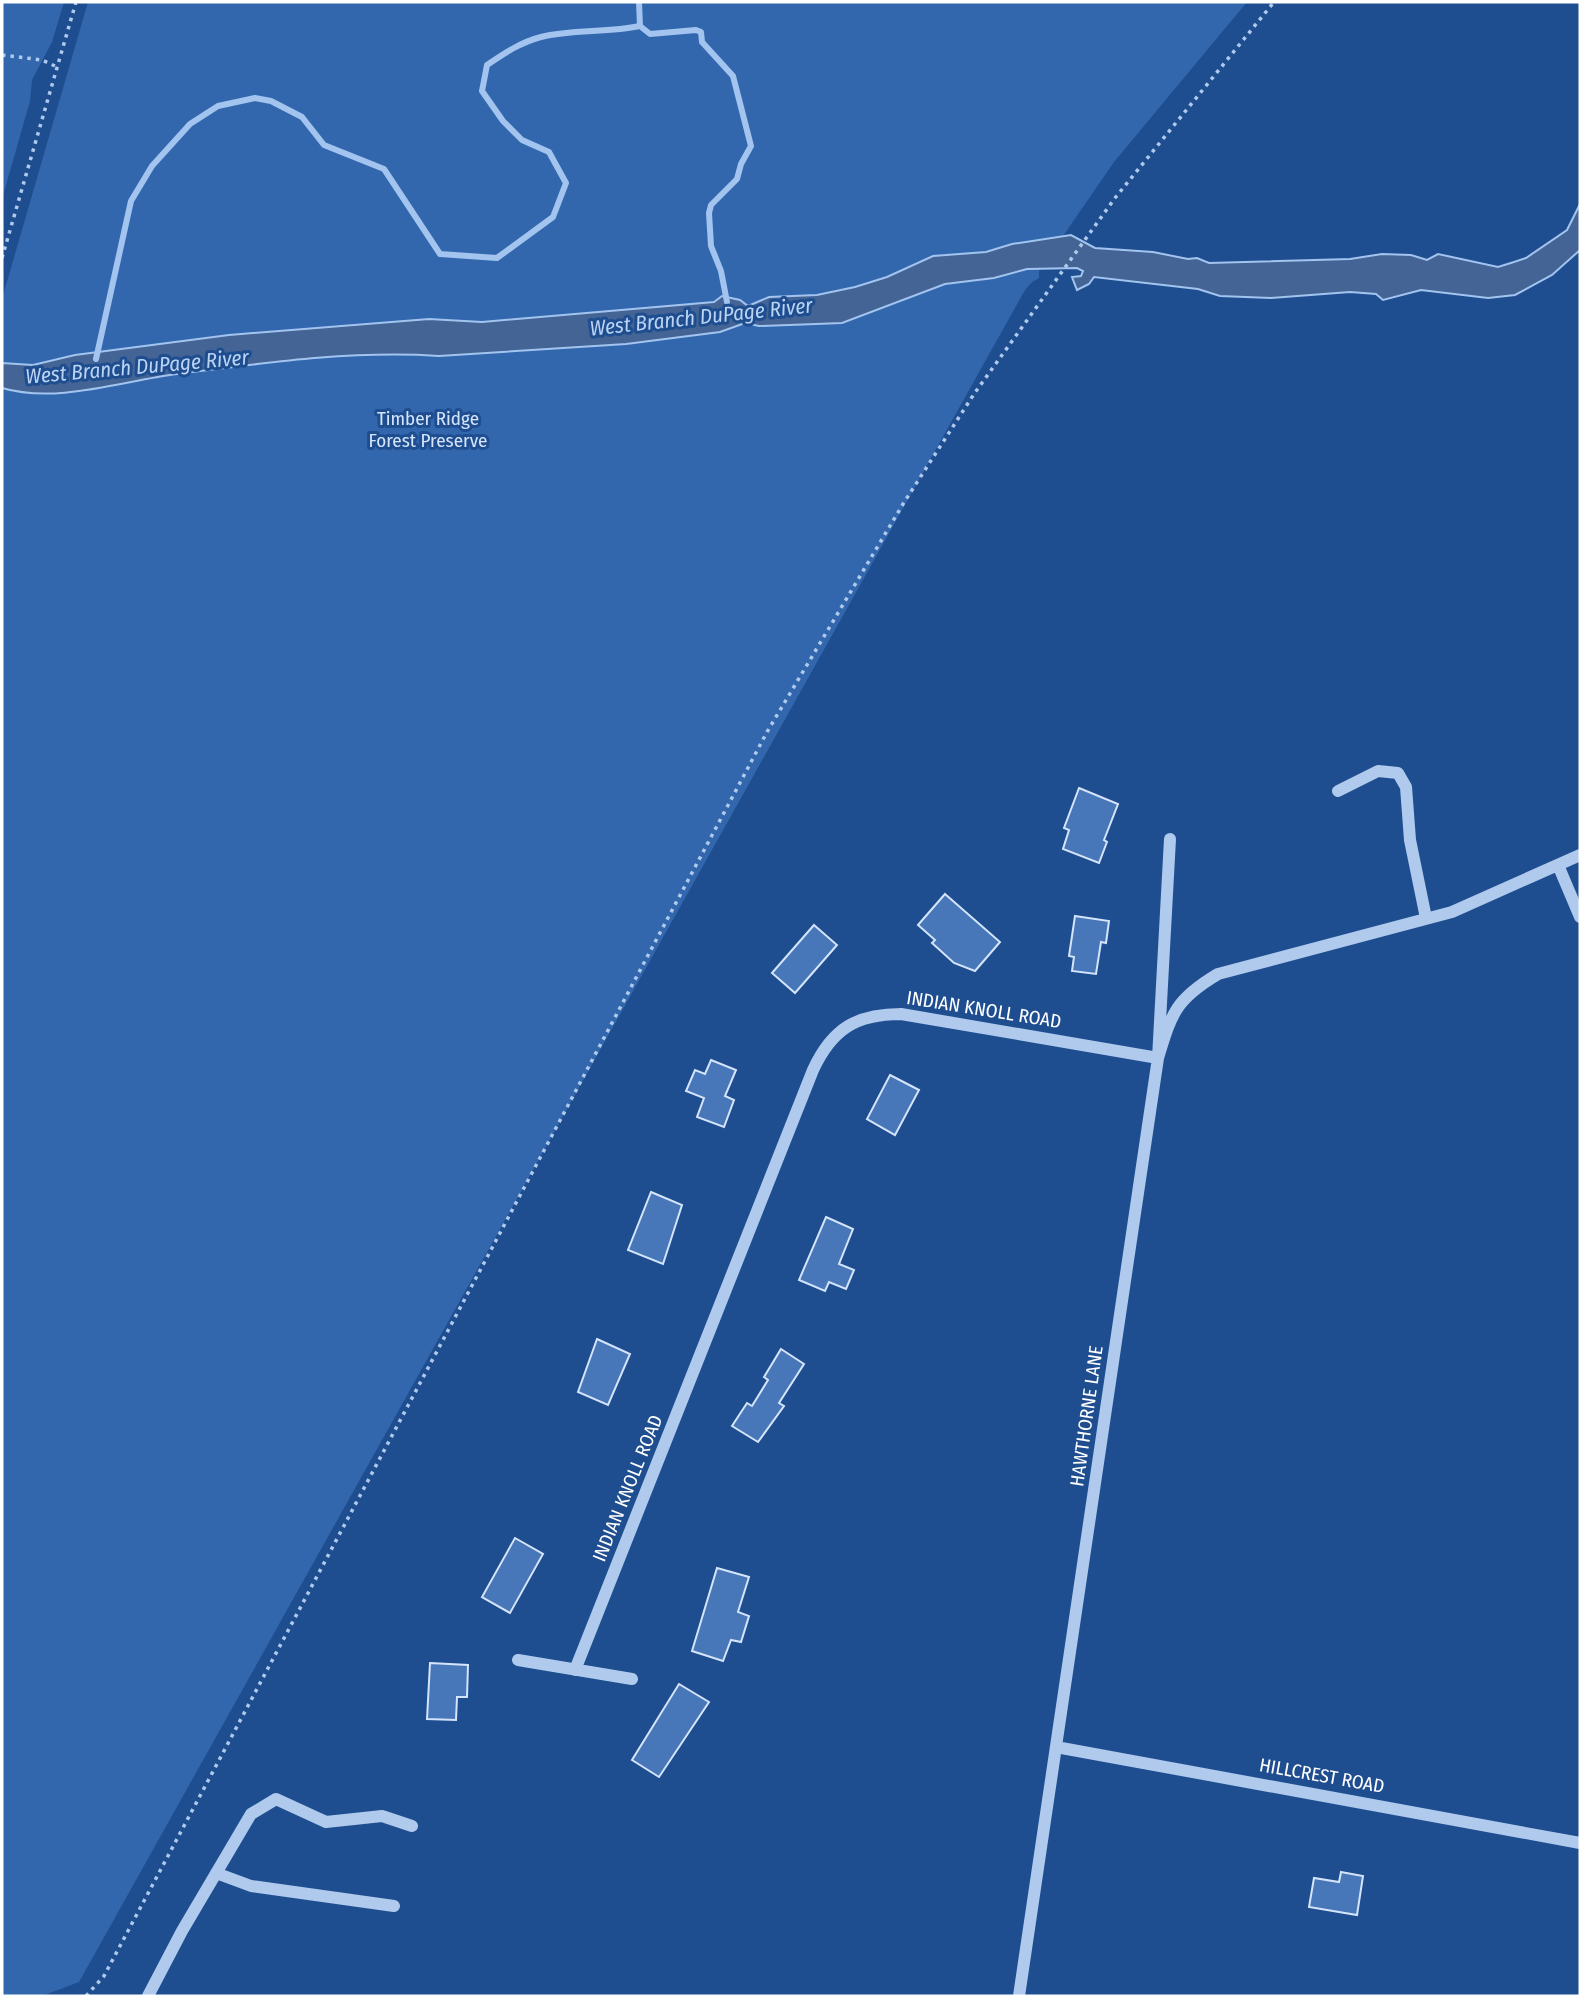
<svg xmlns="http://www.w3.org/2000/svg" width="1582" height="1998" font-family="'Fira Sans Condensed',sans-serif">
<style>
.green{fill:#3267ae}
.water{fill:#436494;stroke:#a2c4ef;stroke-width:2}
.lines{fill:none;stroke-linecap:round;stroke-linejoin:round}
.stream{stroke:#a2c4ef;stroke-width:6}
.building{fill:#4777b8;stroke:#d4e4fa;stroke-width:2}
.path{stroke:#afcaed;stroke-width:3.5;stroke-dasharray:3.5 5;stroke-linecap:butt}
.minor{stroke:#afcaed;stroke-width:12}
.labels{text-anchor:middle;stroke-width:6;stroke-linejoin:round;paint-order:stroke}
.park-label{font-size:19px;fill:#d4e4fa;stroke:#1f4e90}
.street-label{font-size:19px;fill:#fff;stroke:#1f4e90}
.water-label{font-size:21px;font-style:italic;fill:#bbd4f4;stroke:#1f4e90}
</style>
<rect width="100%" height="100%" fill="#1f4e90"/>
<path class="green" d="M2 2H64L52 42 32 80 30 101 2 199Z
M88 2H1247L1114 162 1039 271V278L1032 282 1025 290 79 1982 42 1996H2V299Z"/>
<path class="water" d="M1580 204V250L1552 275 1515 295 1488 298 1421 290 1383 300 1376 294 1350 292 1271 298 1220 296 1198 289 1094 277 1089 284 1077 290 1072 277 1081 276 1083 271 1077 268 1027 269 994 278 945 284 842 323 759 326 745 323 720 332 626 344 439 356C353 350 263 363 177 374 122 381 57 404 2 388V363L33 365 75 355 229 335 429 319 482 322 714 302 722 296 740 300 748 306 769 297 817 295 855 287 887 277 933 256 986 252 1012 244 1071 235 1095 248 1153 252 1188 259 1197 258 1209 263 1350 259 1382 254 1411 255 1427 260 1438 254 1498 267 1514 262 1526 258 1567 230Z"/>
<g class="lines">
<path class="stream" d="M639 2 640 26 650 34 696 30 701 32 702 42 733 76 751 146 741 164 737 179 711 205 709 213 711 246 721 271 727 302
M96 359 131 201 152 166 190 124 218 106 255 98 271 101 302 117 324 145 384 169 440 254 497 258 553 217 566 183 549 152 522 140 503 121 482 91 487 65C503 54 521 42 541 37 572 29 607 33 640 26"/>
</g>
<path class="building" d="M1079 788 1118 804 1104 840 1107 842 1099 863 1063 849 1069 830 1064 828Z
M945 894 1000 942 975 971 954 963 932 943 935 940 918 925Z
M1075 916 1109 921 1106 943 1101 942 1096 974 1072 971 1074 957 1069 956Z
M814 925 837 945 795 993 772 973Z
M711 1060 736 1070 725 1096 734 1100 724 1127 697 1117 704 1098 686 1091 695 1070 705 1074Z
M890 1075 919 1090 895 1135 867 1119Z
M651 1192 682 1205 663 1264 628 1250Z
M826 1217 853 1229 839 1264 854 1270 846 1289 829 1282 825 1291 799 1280Z
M597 1339 630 1354 608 1405 578 1392Z
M781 1349 804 1364 779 1403 784 1406 758 1442 732 1426 747 1403 752 1406 768 1380 764 1377Z
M515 1538 543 1554 510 1613 482 1597Z
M717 1568 749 1577 738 1612 749 1616 741 1642 731 1640 723 1661 692 1651Z
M430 1663 468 1665 467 1697H457L456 1720 427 1719Z
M679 1684 709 1702 659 1777 632 1760Z
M1341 1872 1363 1876 1357 1915 1309 1907 1314 1878 1339 1882Z"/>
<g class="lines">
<path class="path" d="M2 55 42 60 57 67
M2 258 76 2
M86 1996 104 1976 767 732 903 504 974 394 1115 198 1274 2"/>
<path class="minor" d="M1338 791 1378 771 1398 773 1406 787 1410 840 1426 918
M1558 865 1580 917
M518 1660 632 1679
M575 1670 813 1070C832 1029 856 1014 901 1014L1158 1058C1172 1012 1176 999 1218 974L1452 912 1580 855
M1056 1747 1580 1843
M216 1873 251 1886 394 1906
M148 1996 182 1931 251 1814 276 1799 326 1822 382 1816 412 1826
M1019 1996 1158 1058 1170 839"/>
</g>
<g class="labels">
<g class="park-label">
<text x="428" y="425">Timber Ridge<tspan x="428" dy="22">Forest Preserve</tspan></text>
</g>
<g class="street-label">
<text transform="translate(984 1009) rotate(9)" y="7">INDIAN KNOLL ROAD</text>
<text transform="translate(1086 1416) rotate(-82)" y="7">HAWTHORNE LANE</text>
<text transform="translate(627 1488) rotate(-68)" y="7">INDIAN KNOLL ROAD</text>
<text transform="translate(1322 1775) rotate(10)" y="7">HILLCREST ROAD</text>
</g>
<g class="water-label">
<text transform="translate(701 317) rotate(-6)" y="7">West Branch DuPage River</text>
<text transform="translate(137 367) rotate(-5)" y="7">West Branch DuPage River</text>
</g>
</g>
<rect width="1582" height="1998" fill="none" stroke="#ffffff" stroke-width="7"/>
</svg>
